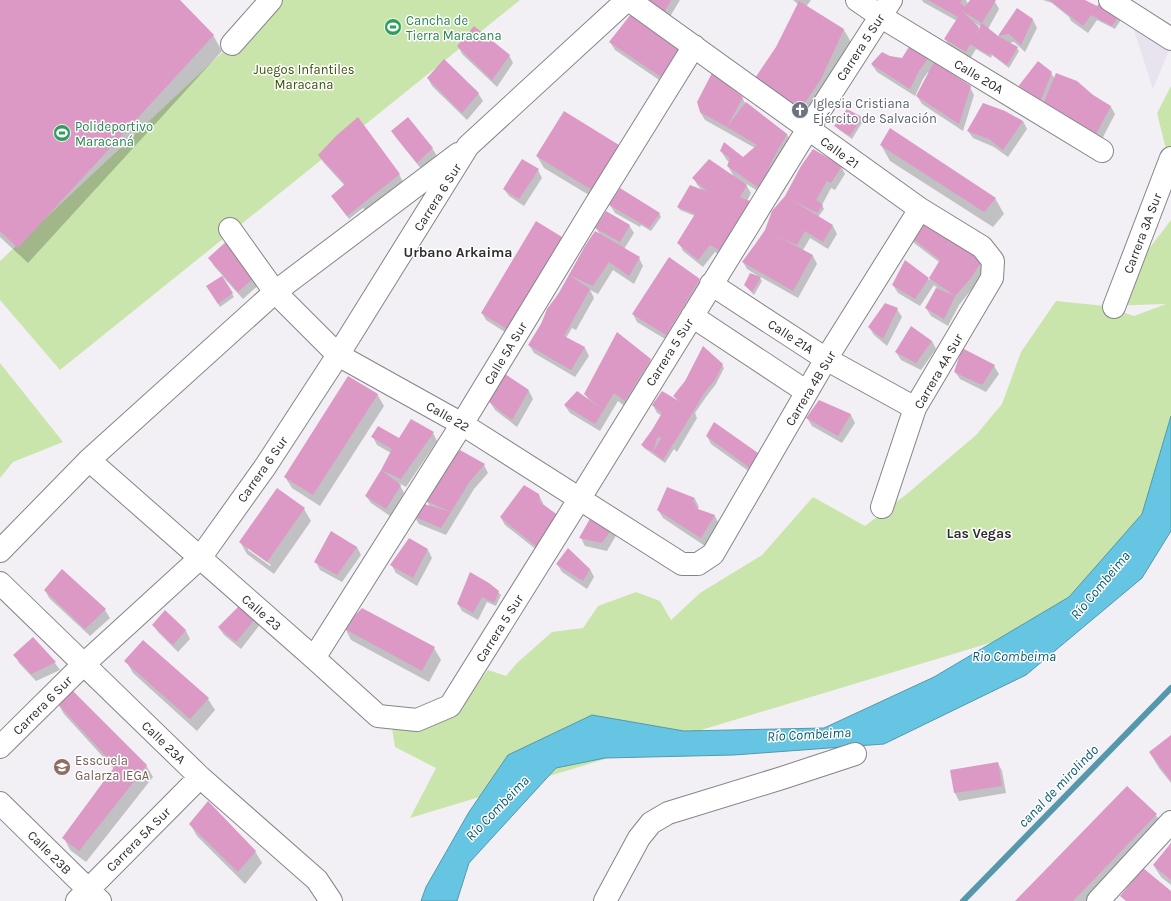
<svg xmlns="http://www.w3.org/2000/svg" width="1171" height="901" font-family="Karla,sans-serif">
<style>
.built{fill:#e8e3ee}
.green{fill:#cae5ac;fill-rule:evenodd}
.water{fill:#65c5e2;stroke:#5598ac}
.shadow{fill:#0003;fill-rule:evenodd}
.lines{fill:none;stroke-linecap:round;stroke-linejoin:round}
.stream{stroke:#5598ac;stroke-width:6}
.building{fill:#dc99c6;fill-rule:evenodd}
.street-casing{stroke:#868488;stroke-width:24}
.street{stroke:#fff;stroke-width:22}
.labels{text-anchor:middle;stroke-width:3;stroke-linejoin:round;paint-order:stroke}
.leisure-label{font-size:13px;fill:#27864d;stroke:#fffeff;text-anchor:start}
.street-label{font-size:13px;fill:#2f2e2f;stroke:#fffeff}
.park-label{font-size:13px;fill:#365103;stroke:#fffeff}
.worship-label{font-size:13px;fill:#5b616d;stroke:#fffeff;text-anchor:start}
.education-label{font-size:13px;fill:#785e54;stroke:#fffeff;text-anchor:start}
.neighbourhood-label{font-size:14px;font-weight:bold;fill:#2f2e2f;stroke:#fffeff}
.water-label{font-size:14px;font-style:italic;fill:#055b6f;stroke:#fffeff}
</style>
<rect width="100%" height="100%" fill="#f2f0f4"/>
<path class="built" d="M1132 24 1170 48 1153 89Z"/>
<path class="green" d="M278 0H520L60 370 0 300V261Z
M1171 86V170L1157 113Z
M1171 220V417L1141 525 1059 622 410 818 436 768 395 747 392 728 456 713 488 670 506 676 517 663 552 632 583 628 598 606 636 592 660 601 671 620 700 593 762 555 813 497 865 526 908 493 976 435 1002 404 1021 352 1056 301 1105 306ZM1166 304 1134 316 1106 306Z
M0 363 63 442 13 462 0 478Z"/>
<path class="water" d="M1171 416V531L1142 578 1026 675 884 744 734 755 605 758 556 768 469 863 457 901H421L426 887 469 812 508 755 592 715 684 731 824 728 934 677 1069 597 1142 514Z"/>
<path class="shadow" d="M0 0H179L213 35 222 51 28 263 0 237Z
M648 0H680L668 20Z
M793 0H811L806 7 844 30 851 42 828 91 807 121 763 90 777 48 799 5Z
M922 0H966L968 4 971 0H994L999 9 988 29 998 37 1017 10 1033 20 1037 28 1025 52 1014 42 1009 43 1017 48 1019 51 1009 68 992 55 991 58 976 49 970 59 950 47 945 39 957 21 923 2ZM975 23 981 27 980 30 975 24Z
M1043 0H1083L1098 8 1124 15 1115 29 1097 20 1088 33 1071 21 1069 17 1052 3Z
M631 15 686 51 665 84 615 50 610 42Z
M915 41 937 61 935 63 970 87 974 95 963 131 922 104 917 96 929 73 928 72 923 79 915 96 877 72 872 65 890 57 902 59Z
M458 46 509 55 513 63 497 87 462 54Z
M1051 73 1055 79 1093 95 1111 107 1115 114 1101 141 1050 110 1046 104 1045 107 1023 96Z
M428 78 478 93 483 101 467 120 432 86Z
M742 97 745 103 787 134 791 142 764 195 745 183 751 193 747 201H749L754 209 723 257 715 252 703 267 683 251 679 243 695 216 680 210 678 207 703 191 698 186 694 179 734 177 728 166 729 162 726 159 721 151 744 159 755 148 705 120 700 112Z
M861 118 863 121 852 139 838 129 836 126Z
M1023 121 1027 129 1008 157 994 147 973 138 968 131Z
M392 131 432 148 437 156 422 170 397 139Z
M881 145 995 198 1004 214 993 227 890 161Z
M618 146 625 157 599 201 544 168 537 156Z
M319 156 399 174 403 182 366 211 363 208 349 219 334 199 345 186 324 163Z
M841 166 845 174 835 190 831 188 822 205 824 209 818 217 833 226 837 234 828 249 810 238 803 250 813 256 817 264 798 298 759 276 762 281 754 295 745 285 758 276 747 269 743 262 757 244 786 197Z
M538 170 542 178 524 206 509 196 504 189Z
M610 205 659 213 661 217 651 231 641 225 640 227 615 213Z
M919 220 988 264 975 285 959 305 948 326 931 316 926 308 937 288 934 285 920 306 898 293 893 285 905 262 929 280 939 262 914 243 910 235Z
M629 225 634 233 624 249 639 258 643 266 634 284 613 270 598 294 590 290 594 298 576 330 572 328 566 338 585 348 589 356 575 377 534 353 529 345 585 247 600 235 596 228Z
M561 237 568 249 511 336 486 320 482 313Z
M209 258 262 282 243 299 223 277H222L234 297 220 307 208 287 223 276 214 266Z
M699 280 703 288 670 342 637 322 633 314Z
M897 309 902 317 887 346 874 335 869 327Z
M932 341 936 349 921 370 901 360 896 352Z
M650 360 657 372 632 412 618 401 600 431 570 413 565 406 590 402 585 394Z
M722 365 724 368 716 384 706 397 695 413 697 418 677 452 674 449 665 463 644 448 642 445 662 416 657 413 653 405 677 400 674 396Z
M994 366 999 374 986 392 960 379 955 372Z
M505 375 529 391 533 399 517 427 495 410 490 402Z
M377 394 384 406 320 506 292 488 285 477Z
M819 401 851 415 855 423 842 443 812 426 807 418Z
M433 433 437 441 406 487 399 483 404 493 390 516 371 503 366 496 382 470 391 453 377 445 373 437 400 439Z
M707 436 757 454 762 462 754 475 711 444Z
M484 465 488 473 474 489 446 535 419 524 414 516 430 507 427 501Z
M667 489 695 499 699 507 697 510 715 516 719 524 705 546 663 518 658 510Z
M277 490 304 509 311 521 274 574 247 554 240 542ZM248 548 271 565 270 566 248 550Z
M539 495 543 503V555L505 525 501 518Z
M595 512 618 532 607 551 585 546 581 538Z
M331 533 357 547 361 555 342 582 320 570 316 562Z
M428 550 432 558 417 586 396 573 392 566Z
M557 564 590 569 594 577 587 589 562 572Z
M62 570 105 610 110 618 90 636 49 598 45 590Z
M498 592 501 595 496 606 487 602 478 620 462 611 458 604Z
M244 603 262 622 241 649 224 635 219 628Z
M165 612 186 631 190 639 178 652 158 632 153 625Z
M345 628 434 648 441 660 429 682 351 640Z
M33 638 55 663 60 670 36 681 19 663 15 655Z
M126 661 208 699 215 710 197 731 133 673Z
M57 702 146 765 153 777 86 862 70 850 64 838 114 769 64 714Z
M1171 736V783L1159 768 1150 753Z
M998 763 1002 771 1006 793 959 801 955 793 951 771Z
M1156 815 1165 831 1097 901H1016Z
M190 824 255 851 262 863 245 884 197 836Z
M1171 845V885L1161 877 1154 866Z"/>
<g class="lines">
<path class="stream" d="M963 901 1171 688"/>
</g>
<path class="building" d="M0 0H180L214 35 18 248 0 231Z
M647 0H671L664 13Z
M928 0H962L960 3 965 7 970 0H996L982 23 998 36 1017 8 1033 19 1021 45 1009 34 998 36 1018 47 1007 65 990 53 989 55 970 44 966 52 944 39 958 17ZM962 11 982 23 974 38 979 27Z
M1049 0H1085L1097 6 1102 0 1122 11 1112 26 1091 15 1083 26Z
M799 1 844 29 821 79 800 110 755 78 776 47Z
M631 14 682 43 661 77 609 42Z
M474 26 510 55 492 80 457 46Z
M914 39 933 52 919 71 910 89 871 64 882 52 890 56 902 58Z
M444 59 479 93 462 113 427 78Z
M1038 61 1052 72 1041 100 1017 88Z
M934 62 971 86 959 124 916 96Z
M712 73 743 97 727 127 700 112 697 102Z
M1056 73 1077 81 1093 95 1111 106 1096 134 1044 102Z
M746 102 787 134 775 155 759 188 727 166 730 158 720 151 724 142 743 157 757 145 727 127Z
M983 103 1005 111 1023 121 1003 150 989 139 967 131Z
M847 109 862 117 850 136 834 126Z
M564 111 619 145 592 190 536 156Z
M358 117 400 174 347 216 331 196 345 184 318 155 337 135Z
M408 117 433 148 417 163 391 131Z
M890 128 996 198 984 212 880 145Z
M813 149 842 166 831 183 827 181 816 200 823 205 817 213 790 199 833 225 823 242 805 231 797 245 777 236 813 255 793 291 742 262 756 243 765 230 772 211 785 196 801 166Z
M522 159 539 169 519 199 503 189Z
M709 159 747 185 740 197 750 201 729 235 719 250 710 245 698 260 677 243 695 214 677 207 690 185 708 192 692 178Z
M620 188 660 213 649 228 609 205Z
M606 211 630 225 620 242 595 228Z
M919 219 951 239 944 253 954 235 985 256 971 278 955 296 944 319 925 308 936 288 955 296 929 278 940 260 908 235Z
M536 221 562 237 507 329 481 313Z
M595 231 640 257 629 276 609 262 593 286 569 275 590 289 564 336 585 347 571 370 528 345 541 324 547 309 559 293 569 275 585 246Z
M228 240 258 274 238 292 208 258Z
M669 257 700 279 666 335 632 314Z
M905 260 929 278 915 299 892 285Z
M750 273 761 277 752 292 744 285Z
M222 276 233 293 218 304 206 286Z
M885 303 898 308 883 339 868 327Z
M911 326 932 341 916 363 895 352Z
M617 332 651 359 625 401 614 393 595 424 564 405 577 391 602 409 584 394Z
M703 346 723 364 715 380 704 393 684 427 663 460 653 452 662 437 657 438 653 452 641 445 652 430 662 413 652 405 662 391 684 404 673 396 685 381Z
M962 348 995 365 982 385 954 372Z
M505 374 529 390 512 420 489 402Z
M348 376 378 394 313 495 284 477Z
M819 400 851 414 838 436 806 418Z
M411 419 434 432 401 479 381 470 392 449 371 437 378 426 399 438Z
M714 422 758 453 750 468 706 436Z
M460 450 485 464 470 481 441 528 413 516 424 504 451 512 426 501 441 472Z
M381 470 401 485 386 509 365 496Z
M524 485 539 494 540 502 559 516 538 548 500 517Z
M667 487 695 498 693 501 698 509 715 515 701 538 657 510Z
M277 488 305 508 267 562 239 542Z
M595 510 615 524 602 543 579 538Z
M331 531 357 547 337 575 314 562Z
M409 538 428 549 413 578 390 565Z
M568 548 590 569 583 581 556 564Z
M62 569 106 609 85 629 44 590Z
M470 572 489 583 499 591 494 603 482 597 473 613 457 604Z
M244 601 259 614 236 642 218 627Z
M362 608 435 647 422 671 343 628Z
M165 610 186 630 173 645 152 625Z
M33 637 56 662 31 674 13 655Z
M143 640 209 698 190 719 124 661Z
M69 687 147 765 79 851 62 838 115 766 56 702Z
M1171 735V781L1149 752Z
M998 762 1002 786 954 793 950 770Z
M1127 786 1157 814 1073 901H1015Z
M208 801 256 851 238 872 189 824Z
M1171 843V880L1153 865Z
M1143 868 1171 891V901H1126L1120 896Z"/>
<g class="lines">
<g class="street-casing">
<path id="street" d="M629 0 920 209 982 247 993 261 992 278 915 408 882 507
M857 0 880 16 1102 151
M1110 0 1171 39
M232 44 271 0
M230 229 275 292 338 355 462 424 682 564H698L713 554 826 359 920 209
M711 284 826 359 915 408
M1114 307 1171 158
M692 316 807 392
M89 460 314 658 378 716 417 720 450 706 580 498 808 129 891 0
M0 551 89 460 275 292 458 154
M0 583 200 777 317 880 331 901
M314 658 462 424 594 207 694 46
M0 747 84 664 200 558 265 467 338 355 468 146 627 0
M0 803 100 901
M77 901 200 777
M605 901 639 838 651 823 668 813 782 778 855 754
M1098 901 1171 822"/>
</g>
<use href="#street" class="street"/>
</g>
<defs>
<g id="stadium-disc" transform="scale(0.9)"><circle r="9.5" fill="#2e9e5b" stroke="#fffeff"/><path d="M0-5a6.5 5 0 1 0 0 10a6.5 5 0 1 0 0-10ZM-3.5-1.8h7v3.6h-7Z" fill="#fff"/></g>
<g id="church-disc" transform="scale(0.9)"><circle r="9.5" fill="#6b7280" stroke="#fffeff"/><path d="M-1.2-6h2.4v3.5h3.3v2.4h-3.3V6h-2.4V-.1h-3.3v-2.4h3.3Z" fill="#fff"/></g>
<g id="school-disc" transform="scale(0.9)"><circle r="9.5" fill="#8d6e63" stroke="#fffeff"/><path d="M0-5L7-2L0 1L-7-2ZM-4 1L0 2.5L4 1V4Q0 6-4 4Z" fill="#fff"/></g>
</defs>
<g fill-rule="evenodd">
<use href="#stadium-disc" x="393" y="27"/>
<use href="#church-disc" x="800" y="110"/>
<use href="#stadium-disc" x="62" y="133"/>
<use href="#school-disc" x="62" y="767"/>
</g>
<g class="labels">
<g class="leisure-label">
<text x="406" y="25">Cancha de<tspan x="406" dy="15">Tierra Maracana</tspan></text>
<text x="75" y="131">Polideportivo<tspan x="75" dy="15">Maracaná</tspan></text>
</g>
<g class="street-label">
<text transform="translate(860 47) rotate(-57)" y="5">Carrera 5 Sur</text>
<text transform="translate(979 76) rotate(31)" y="5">Calle 20A</text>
<text transform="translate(840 152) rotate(36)" y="5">Calle 21</text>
<text transform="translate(437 197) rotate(-58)" y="5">Carrera 6 Sur</text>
<text transform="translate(1142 233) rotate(-69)" y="5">Carrera 3A Sur</text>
<text transform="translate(791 336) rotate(33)" y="5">Calle 21A</text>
<text transform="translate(669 352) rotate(-58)" y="5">Carrera 5 Sur</text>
<text transform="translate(505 353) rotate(-59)" y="5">Calle 5A Sur</text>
<text transform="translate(938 371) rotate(-60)" y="5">Carrera 4A Sur</text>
<text transform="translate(810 388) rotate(-59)" y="5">Carrera 4B Sur</text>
<text transform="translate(448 416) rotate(30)" y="5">Calle 22</text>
<text transform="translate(262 469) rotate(-55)" y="5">Carrera 6 Sur</text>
<text transform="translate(262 612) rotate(41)" y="5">Calle 23</text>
<text transform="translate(499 628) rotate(-58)" y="5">Carrera 5 Sur</text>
<text transform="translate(42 705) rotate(-45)" y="5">Carrera 6 Sur</text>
<text transform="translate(164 742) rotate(44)" y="5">Calle 23A</text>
<text transform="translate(138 839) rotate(-45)" y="5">Carrera 5A Sur</text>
<text transform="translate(50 852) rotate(45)" y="5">Calle 23B</text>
</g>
<g class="park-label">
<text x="304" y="74">Juegos Infantiles<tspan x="304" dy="15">Maracana</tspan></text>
</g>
<g class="worship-label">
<text x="813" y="108">Iglesia Cristiana<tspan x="813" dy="15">Ejército de Salvación</tspan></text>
</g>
<g class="education-label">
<text x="75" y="765">Esscuela<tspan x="75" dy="15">Galarza IEGA</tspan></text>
</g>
<g class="neighbourhood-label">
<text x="458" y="257">Urbano Arkaima</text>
<text x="979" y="538">Las Vegas</text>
</g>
<g class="water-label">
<text transform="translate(1100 585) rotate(-50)" y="5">Río Combeima</text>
<text x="1014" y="661">Rio Combeima</text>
<text transform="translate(809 734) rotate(-3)" y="5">Río Combeima</text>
<text transform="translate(1058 786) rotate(-46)" y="5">canal de mirolindo</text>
<text transform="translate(497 808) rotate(-46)" y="5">Río Combeima</text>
</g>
</g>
</svg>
